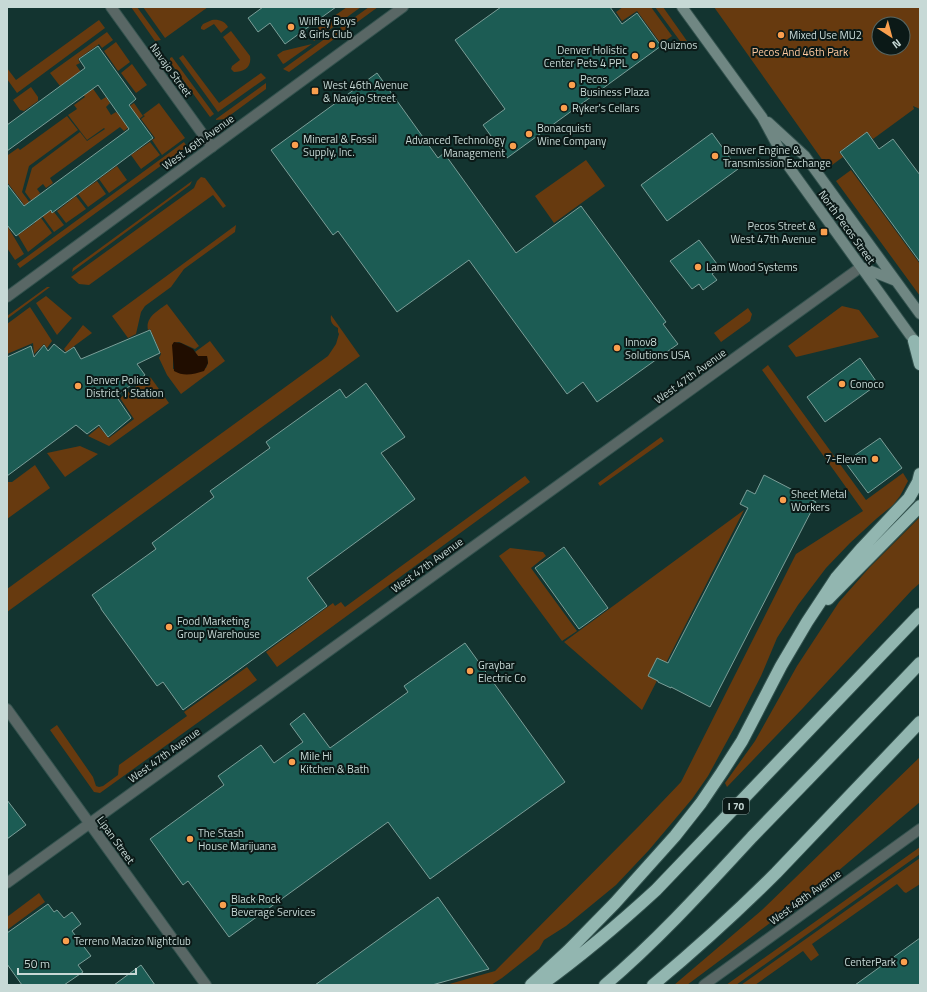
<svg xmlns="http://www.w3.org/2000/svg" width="927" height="992" font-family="'Titillium Web',sans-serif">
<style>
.green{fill:#673a0f;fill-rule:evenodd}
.water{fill:#200d00}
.building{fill:#1c5c54;stroke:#7b9e98}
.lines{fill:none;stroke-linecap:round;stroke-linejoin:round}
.minor-casing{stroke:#33524e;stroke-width:12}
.tertiary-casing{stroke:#33524e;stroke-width:12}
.secondary-casing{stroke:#33524e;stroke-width:12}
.motorway-casing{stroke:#33524e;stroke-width:14}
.minor{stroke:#596765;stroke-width:10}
.tertiary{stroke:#596765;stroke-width:10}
.secondary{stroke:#708783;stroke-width:10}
.motorway{stroke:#92b6b0;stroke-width:12}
.poi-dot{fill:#fa9f4e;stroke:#0b1917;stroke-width:1.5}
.labels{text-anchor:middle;stroke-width:4;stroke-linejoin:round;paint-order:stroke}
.shield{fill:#0b1917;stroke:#8f9f9d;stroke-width:1}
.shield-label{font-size:10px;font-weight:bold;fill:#c7d9d6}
.poi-label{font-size:11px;fill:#c7d9d6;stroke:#0b1917;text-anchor:start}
.park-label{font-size:11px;fill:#ffc99f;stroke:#0b1917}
.street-label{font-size:11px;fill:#c7d9d6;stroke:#0b1917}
</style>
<rect width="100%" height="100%" fill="#133430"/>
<path class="green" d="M131 7H137L161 40 155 41Z
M143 7H208L165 38Z
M347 7H361L314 41 309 34Z
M369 7H378L289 72 283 69Z
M623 7H651L672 36 661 44 637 11 622 21 616 12Z
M655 7H663L687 41H680Z
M714 7H920V109L913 106 914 109 873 139 867 132 839 152 843 157 828 168ZM879 24H903V48H879Z
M99 20 105 28 17 93 7 79V68L16 80Z
M212 20C218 19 225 21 228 27L221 33 214 24 204 30 201 29V27L203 24Z
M231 31 250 56C252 67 244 72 234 72L231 69 232 66 240 60 223 37Z
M107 32 113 40 102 48 99 44 78 59 80 63 76 65 101 100 106 97 110 103 106 107 111 115 116 112 118 114 134 103 143 116 124 131 120 127 50 178 53 183 46 188 43 184 37 189 40 193 39 195 52 213 54 212 64 225 54 232 25 192 32 168 80 132 87 141 105 129 104 128 87 140 68 115 77 109 74 105 85 97 71 78 60 86 50 73Z
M116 42 130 62 118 71 104 51Z
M312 44 285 63 283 64 277 55 283 51Z
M183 55 219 103 261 73 266 78 218 112 179 58Z
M172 57 214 114 210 117 170 62V58Z
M132 64 147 85 136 93 121 73Z
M266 83V89L225 119 216 120V119Z
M31 87 38 97V101L24 111 20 110 13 100Z
M159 103 185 138 162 155 152 140 155 138 141 119 145 116 143 115Z
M67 116 78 130 29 166 22 192 52 233 28 252 18 235 35 223 23 207 25 206 7 182V153L8 155 18 148 20 150Z
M150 142 160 155 141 169 131 155Z
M184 142 186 145 184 149 20 268 17 264Z
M586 160 605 186 554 223 535 196Z
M117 166 127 180 109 193 99 179Z
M851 170 920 264V296L836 181Z
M201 177 205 178 226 206 223 208 213 195 89 285 79 284 71 277 194 188 197 181Z
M97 181 106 194 88 207 78 194Z
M192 181 190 185 72 272 73 268Z
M76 196 86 209 66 223 57 211Z
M236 225 235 232 184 269 171 287 145 306 141 312 136 334 128 338 112 316Z
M7 227H8L24 254 15 260 7 248Z
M47 287H50L7 319V316Z
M46 296 72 318 57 335 36 303Z
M167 304 199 346 195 349 179 342 173 343V369L206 368 208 363 207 356H198L195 352 210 341 225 361 181 394 167 375 159 358 161 354 150 329 148 330C145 317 159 310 167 304Z
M842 306 859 310 879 337 796 357 788 346Z
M30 307 52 341 47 348 44 344 34 354 33 343 7 354V324Z
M748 308 752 314 750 321 721 342 714 333Z
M331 315 360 356 7 612V589L328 356 336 344 339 334 338 332V328C332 325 330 322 331 315Z
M83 325 92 333 66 352 64 349Z
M768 365 866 500 903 473 908 481 900 496 893 505 876 519 850 543 826 568 798 605 777 638 761 676 738 721 708 776 692 799 649 850 616 885 566 926 544 940 539 949 502 978 491 985H446L495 971 640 825 681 782 796 554 863 511 762 370Z
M149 377 151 378 169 403 109 446 88 436 99 427 109 438 134 419 120 398Z
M661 437 664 441 600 486 598 483Z
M80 446 98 454 65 477 47 453Z
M35 465 50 488 7 519V482H12Z
M525 476 530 482 277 667 266 652 333 603 335 606 341 602 345 607Z
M744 510 642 710 564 642Z
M920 517V583L912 590 803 708 727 787 725 783 755 741 797 666 839 602 869 568Z
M510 548 543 552 546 556 531 568 577 631 562 641 499 556Z
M247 667 257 680 100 793 94 792 50 730 57 725 93 777 96 786 99 787 103 786 118 775 119 765 187 716 184 712Z
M920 757V802L825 882 687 985H674L762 910Z
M920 847V854L736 985H726Z
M920 858V884L917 886 906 893 904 892 897 884 812 944 819 955 811 961 803 951 755 985H741Z
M39 893 45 902 7 930V917Z"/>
<path class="water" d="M174 342 181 343 193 349 198 356H207L208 363 204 371C194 374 184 377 174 371L172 345Z"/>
<path class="building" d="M263 7H336L285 44 270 23 258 32 248 18Z
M501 7H610L622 24 637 13 661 46 507 158 483 125 505 109 455 40Z
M98 46 136 99 129 105 153 138 52 213 51 210 16 236 7 225V184L24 206 129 129 98 85 7 151V125L85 68 79 59Z
M377 73 438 158 444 153 516 253 581 206 666 322 663 324 678 344 597 402 583 382 567 394 469 260 397 312 338 231 333 235 271 150Z
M867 132 879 149 893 139 920 175V262L840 152Z
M712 133 738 169 667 221 641 185Z
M699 240 720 268 712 274 717 280 703 290 699 284 692 289 670 261Z
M150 330 160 353 137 364 145 375 116 396 131 418 108 437 99 425 87 434 76 425 7 476V357L31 346 34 357 44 345 48 351 54 344 65 353 74 347 81 359Z
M860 358 878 384 825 422 807 397Z
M366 383 405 437 381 453 415 499 307 578 327 606 183 710 163 682 157 686 101 609V608L92 595 156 549 152 543 214 497 210 491 270 448 266 442 340 389 346 398Z
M880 438 902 468 868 493 845 462Z
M764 475 816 502 710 707 671 687V688L658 682V681L648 676 657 658 668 663 748 508 740 504 747 490 755 494Z
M564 547 608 608 579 629 535 568Z
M465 643 565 782 430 879 388 822 229 937 188 881 183 885 150 839 224 785 218 776 261 745 274 763 303 742 290 724 304 713 330 748 408 692 404 686Z
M7 800 26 825 7 839Z
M438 897 489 969 432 985H315Z
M48 904 54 912 57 910 64 918 72 912 81 924 72 931 91 956 78 965 83 972 64 985H22L7 964V933Z
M920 938V985H855Z
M141 965 155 985H114Z"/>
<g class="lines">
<g class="minor-casing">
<path id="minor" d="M111 7 212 147
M7 709 206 985
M7 883 861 267"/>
</g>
<g class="tertiary-casing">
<path id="tertiary" d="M7 297 403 7
M704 985 920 829"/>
</g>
<g class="secondary-casing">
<path id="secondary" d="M682 7 762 117 789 167 910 335 919 346
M768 122 805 156 920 314
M861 267 896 281"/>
</g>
<g class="motorway-casing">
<path id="motorway" d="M914 341 920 364
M828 599 920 506
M531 985 568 951 615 903 675 836 701 803 722 772 742 741 781 666 807 622 836 578 862 548 909 498 918 482 920 474
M541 985C581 956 619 924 656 890L920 614
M605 985C658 940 705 888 752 837 808 779 864 722 920 663
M653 985C696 949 737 912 776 873L920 722"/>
</g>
<use href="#minor" class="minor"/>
<use href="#tertiary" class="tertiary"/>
<use href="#secondary" class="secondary"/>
<use href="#motorway" class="motorway"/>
</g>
<g class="poi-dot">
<circle cx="291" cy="27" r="4"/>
<circle cx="781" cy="35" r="4"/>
<circle cx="652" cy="45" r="4"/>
<circle cx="635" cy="56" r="4"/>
<circle cx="572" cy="85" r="4"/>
<rect x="311" y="87" width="8" height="8" rx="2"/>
<circle cx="564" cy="108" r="4"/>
<circle cx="529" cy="134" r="4"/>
<circle cx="295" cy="145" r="4"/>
<circle cx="513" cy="146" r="4"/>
<circle cx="715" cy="156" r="4"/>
<rect x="820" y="228" width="8" height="8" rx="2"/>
<circle cx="698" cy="267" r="4"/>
<circle cx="617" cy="348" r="4"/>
<circle cx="842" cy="384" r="4"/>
<circle cx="78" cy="386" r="4"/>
<circle cx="875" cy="459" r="4"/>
<circle cx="783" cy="500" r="4"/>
<circle cx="169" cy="627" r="4"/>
<circle cx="470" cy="671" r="4"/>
<circle cx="292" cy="762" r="4"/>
<circle cx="190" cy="839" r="4"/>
<circle cx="223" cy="905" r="4"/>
<circle cx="66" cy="941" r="4"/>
<circle cx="904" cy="962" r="4"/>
</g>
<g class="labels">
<rect class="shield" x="723" y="798" width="26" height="16" rx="3"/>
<g class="shield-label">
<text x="736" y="810">I 70</text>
</g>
<g class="poi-label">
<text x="299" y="25">Wilfley Boys<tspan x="299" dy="13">&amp; Girls Club</tspan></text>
<text x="789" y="39">Mixed Use MU2</text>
<text x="660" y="49">Quiznos</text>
<text x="627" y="54" text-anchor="end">Denver Holistic<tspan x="627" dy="13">Center Pets 4 PPL</tspan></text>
<text x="580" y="83">Pecos<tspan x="580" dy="13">Business Plaza</tspan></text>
<text x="323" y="89">West 46th Avenue<tspan x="323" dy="13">&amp; Navajo Street</tspan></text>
<text x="572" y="112">Ryker's Cellars</text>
<text x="537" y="132">Bonacquisti<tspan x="537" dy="13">Wine Company</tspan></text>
<text x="303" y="143">Mineral &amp; Fossil<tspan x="303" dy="13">Supply, Inc.</tspan></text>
<text x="505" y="144" text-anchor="end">Advanced Technology<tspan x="505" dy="13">Management</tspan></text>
<text x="723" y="154">Denver Engine &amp;<tspan x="723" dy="13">Transmission Exchange</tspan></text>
<text x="816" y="230" text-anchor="end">Pecos Street &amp;<tspan x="816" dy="13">West 47th Avenue</tspan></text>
<text x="706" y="271">Lam Wood Systems</text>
<text x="625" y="346">Innov8<tspan x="625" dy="13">Solutions USA</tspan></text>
<text x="86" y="384">Denver Police<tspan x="86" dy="13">District 1 Station</tspan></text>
<text x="850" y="388">Conoco</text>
<text x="867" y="463" text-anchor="end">7-Eleven</text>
<text x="791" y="498">Sheet Metal<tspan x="791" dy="13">Workers</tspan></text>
<text x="177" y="625">Food Marketing<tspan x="177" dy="13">Group Warehouse</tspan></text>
<text x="478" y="669">Graybar<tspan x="478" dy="13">Electric Co</tspan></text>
<text x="300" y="760">Mile Hi<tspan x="300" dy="13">Kitchen &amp; Bath</tspan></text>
<text x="198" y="837">The Stash<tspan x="198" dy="13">House Marijuana</tspan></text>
<text x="231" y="903">Black Rock<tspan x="231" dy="13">Beverage Services</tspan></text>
<text x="74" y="945">Terreno Macizo Nightclub</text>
<text x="896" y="966" text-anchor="end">CenterPark</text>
</g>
<g class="park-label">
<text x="800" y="56">Pecos And 46th Park</text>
</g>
<g class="street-label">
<text transform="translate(171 70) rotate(54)" y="4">Navajo Street</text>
<text transform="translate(198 142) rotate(-36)" y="4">West 46th Avenue</text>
<text transform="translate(847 227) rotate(54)" y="4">North Pecos Street</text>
<text transform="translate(690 376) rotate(-36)" y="4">West 47th Avenue</text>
<text transform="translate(427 565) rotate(-36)" y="4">West 47th Avenue</text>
<text transform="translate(164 755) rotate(-36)" y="4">West 47th Avenue</text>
<text transform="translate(116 840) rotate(54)" y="4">Lipan Street</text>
<text transform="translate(805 897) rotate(-36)" y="4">West 48th Avenue</text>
</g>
</g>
<rect width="927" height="992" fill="none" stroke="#c7d9d6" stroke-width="16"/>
<g transform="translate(891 36) rotate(144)"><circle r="19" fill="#0b1917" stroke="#566663"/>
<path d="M0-3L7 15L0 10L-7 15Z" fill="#fa9f4e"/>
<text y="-6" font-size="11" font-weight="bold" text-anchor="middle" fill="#c7d9d6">N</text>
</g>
<path d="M18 968v6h118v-6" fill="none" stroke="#c7d9d6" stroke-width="2"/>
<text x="24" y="968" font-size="12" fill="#c7d9d6" stroke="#0b1917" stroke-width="3" paint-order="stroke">50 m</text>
</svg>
